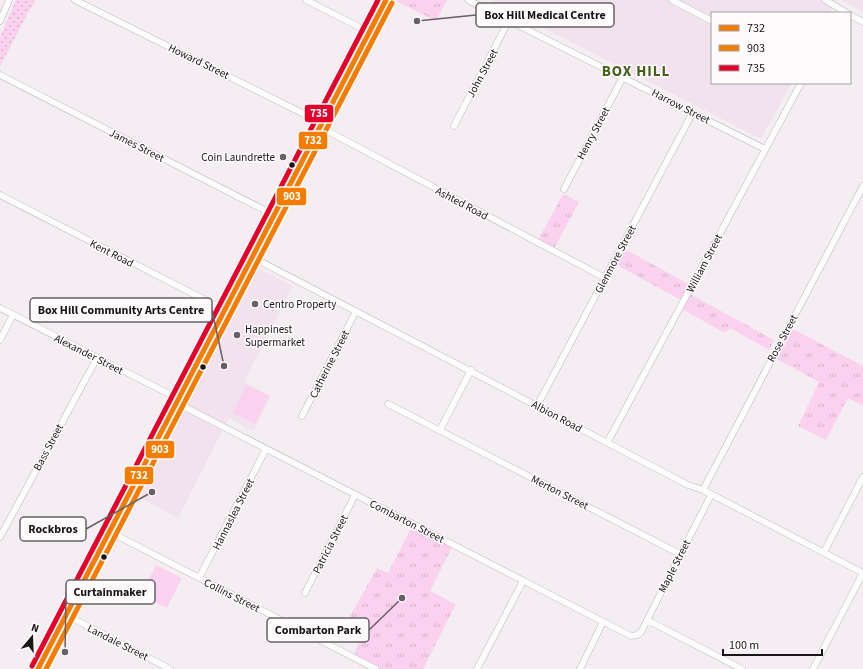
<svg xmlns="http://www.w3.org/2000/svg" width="863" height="669" font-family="'Source Sans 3',sans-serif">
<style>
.built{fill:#f1e2ed}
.grass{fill:url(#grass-dots)}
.park{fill:url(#park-tufts)}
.garden{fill:#fad2ef}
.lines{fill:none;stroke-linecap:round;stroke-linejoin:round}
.minor-casing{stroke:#bab5b9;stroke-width:7}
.major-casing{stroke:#bab5b9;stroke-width:9}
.minor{stroke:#fdfcfd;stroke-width:6}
.major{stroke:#fdfcfd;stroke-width:8}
.bus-1-casing{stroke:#fefbfd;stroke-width:8}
.bus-2-casing{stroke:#fefbfd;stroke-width:8}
.bus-3-casing{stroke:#fefbfd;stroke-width:8}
.bus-1{stroke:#f47d01;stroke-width:5}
.bus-2{stroke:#f47d01;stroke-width:5}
.bus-3{stroke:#e4002b;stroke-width:5}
.poi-dot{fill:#666165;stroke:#fefbfd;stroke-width:1.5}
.bus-dot{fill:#1a1518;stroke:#fefbfd;stroke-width:1.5}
.labels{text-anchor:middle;stroke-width:3;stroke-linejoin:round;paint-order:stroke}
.street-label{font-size:11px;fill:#1a1518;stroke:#fefbfd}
.poi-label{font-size:11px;fill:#1a1518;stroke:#fefbfd;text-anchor:start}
.district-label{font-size:15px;font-weight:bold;letter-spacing:1px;fill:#455e18;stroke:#fefbfd}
.leader{fill:none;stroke:#666165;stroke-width:1.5}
.callout-dot{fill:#666165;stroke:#fefbfd;stroke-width:1.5}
.callout{fill:#fefbfd;stroke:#666165;stroke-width:1.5}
.callout-label{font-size:12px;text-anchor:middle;font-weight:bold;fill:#1a1518}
.line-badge{stroke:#fefbfd;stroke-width:1.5}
.badge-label{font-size:11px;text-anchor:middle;font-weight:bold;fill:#fff}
</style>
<defs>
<pattern id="grass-dots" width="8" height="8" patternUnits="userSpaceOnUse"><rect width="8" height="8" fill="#fad2ef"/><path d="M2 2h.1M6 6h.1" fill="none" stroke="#d6b3cc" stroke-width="1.8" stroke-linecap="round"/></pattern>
<pattern id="park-tufts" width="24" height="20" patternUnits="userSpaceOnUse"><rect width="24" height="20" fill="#fad2ef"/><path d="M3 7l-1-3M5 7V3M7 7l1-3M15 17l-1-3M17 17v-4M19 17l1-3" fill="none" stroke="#d6b3cc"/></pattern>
</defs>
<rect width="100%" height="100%" fill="#f4eef3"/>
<path class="built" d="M489 0H836L829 13H712V83H792L761 139Z
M842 0H863V12L845 2Z
M258 268 293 286 244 382 271 396 253 431 229 418 178 518 137 496Z"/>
<path class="grass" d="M16 0H35L0 66V37Z"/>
<path class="park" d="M399 0H447L436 21 398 2Z
M563 194 579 202 554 249 538 240Z
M623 248 692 286 688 293 774 340 769 350 730 328 725 333 680 308 683 301 615 264Z
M793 329 863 366V406L848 398 826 440 798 426 819 382 777 359Z
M413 524 453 545 430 591 456 604 423 669H376L352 657 368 626 350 616 377 568 388 573Z"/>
<path class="garden" d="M246 385 269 396 255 424 233 413Z
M156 565 182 578 167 608 141 595Z"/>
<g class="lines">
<g class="minor-casing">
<path id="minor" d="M75 0 322 123
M306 0 369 32
M468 0 765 149
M672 0 712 21
M825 0 847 13
M850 15 863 22
M0 21 9 0
M0 75 274 215
M454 126 509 20
M320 127 605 278
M564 189 623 77
M0 195 225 310
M252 257 688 485 703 490 863 573
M0 308 179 399
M0 340 13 315
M177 403 631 636 637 635 641 632 711 495
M388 404 680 554
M537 406 693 112
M302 416 356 311
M440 430 471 370
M607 443 801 83
M703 490 863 186
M110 532 376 669
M0 537 97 358
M824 552 863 477
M199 578 266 449
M305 593 355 495
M66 615 170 669
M647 620 742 669
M477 669 523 581
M580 669 603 622
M813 669 863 573"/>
</g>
<g class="major-casing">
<path id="major" d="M38 669 386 0"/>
</g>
<use href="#minor" class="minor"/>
<use href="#major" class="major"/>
<g class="bus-1-casing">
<path id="bus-1" d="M38 669 386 0"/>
</g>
<g class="bus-2-casing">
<path id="bus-2" d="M46 669 392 3"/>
</g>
<g class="bus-3-casing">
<path id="bus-3" d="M32 666 378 0"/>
</g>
<use href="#bus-1" class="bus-1"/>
<use href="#bus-2" class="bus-2"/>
<use href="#bus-3" class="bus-3"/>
</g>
<g class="poi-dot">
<circle cx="283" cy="157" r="4"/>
<circle cx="255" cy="304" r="4"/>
<circle cx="237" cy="335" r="4"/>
</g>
<g class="bus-dot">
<circle cx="292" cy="165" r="3.5"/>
<circle cx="203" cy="367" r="3.5"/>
<circle cx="104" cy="557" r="3.5"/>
</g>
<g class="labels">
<g class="street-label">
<text transform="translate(199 61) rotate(26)" y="4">Howard Street</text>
<text transform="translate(482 73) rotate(-62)" y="4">John Street</text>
<text transform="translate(681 106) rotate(27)" y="4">Harrow Street</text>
<text transform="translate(593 133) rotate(-62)" y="4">Henry Street</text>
<text transform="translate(137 145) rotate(27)" y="4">James Street</text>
<text transform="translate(462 203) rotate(28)" y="4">Ashted Road</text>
<text transform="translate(112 253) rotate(27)" y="4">Kent Road</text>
<text transform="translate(615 259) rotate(-62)" y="4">Glenmore Street</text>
<text transform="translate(704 263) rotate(-62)" y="4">William Street</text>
<text transform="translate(782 338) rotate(-62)" y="4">Rose Street</text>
<text transform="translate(89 354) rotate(27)" y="4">Alexander Street</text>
<text transform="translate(329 364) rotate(-63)" y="4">Catherine Street</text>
<text transform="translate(557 416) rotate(28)" y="4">Albion Road</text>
<text transform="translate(48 447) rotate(-62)" y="4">Bass Street</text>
<text transform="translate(560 492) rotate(27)" y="4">Merton Street</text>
<text transform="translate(233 514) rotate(-63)" y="4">Hannaslea Street</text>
<text transform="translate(407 521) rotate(27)" y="4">Combarton Street</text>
<text transform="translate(330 544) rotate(-63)" y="4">Patricia Street</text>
<text transform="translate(674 566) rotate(-63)" y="4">Maple Street</text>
<text transform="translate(232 595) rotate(27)" y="4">Collins Street</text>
<text transform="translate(118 642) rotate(27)" y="4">Landale Street</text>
</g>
<g class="poi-label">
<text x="275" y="161" text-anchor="end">Coin Laundrette</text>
<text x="263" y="308">Centro Property</text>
<text x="245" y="333">Happinest<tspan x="245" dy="13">Supermarket</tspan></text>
</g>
<g class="district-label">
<text x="636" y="76">BOX HILL</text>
</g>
</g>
<path class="leader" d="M417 21L476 15M224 366L212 310M152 492L86 529M65 652L66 592M402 598L369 630"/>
<g class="callout-dot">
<circle cx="417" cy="21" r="4"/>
<circle cx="224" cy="366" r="4"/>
<circle cx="152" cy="492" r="4"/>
<circle cx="65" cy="652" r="4"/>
<circle cx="402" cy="598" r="4"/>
</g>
<g class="callout">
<rect x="476" y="3" width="138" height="24" rx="4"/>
<rect x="30" y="298" width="182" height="24" rx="4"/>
<rect x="20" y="517" width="66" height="24" rx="4"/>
<rect x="66" y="580" width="89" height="24" rx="4"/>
<rect x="267" y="618" width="102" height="24" rx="4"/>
</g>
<g class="callout-label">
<text x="545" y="19">Box Hill Medical Centre</text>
<text x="121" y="314">Box Hill Community Arts Centre</text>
<text x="53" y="533">Rockbros</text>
<text x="110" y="596">Curtainmaker</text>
<text x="318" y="634">Combarton Park</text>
</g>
<g class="line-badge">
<rect x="304" y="104" width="30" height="19" rx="4" fill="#e4002b"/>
<rect x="298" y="131" width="30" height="19" rx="4" fill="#f47d01"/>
<rect x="276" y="187" width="31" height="19" rx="4" fill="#f47d01"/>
<rect x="145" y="440" width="30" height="19" rx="4" fill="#f47d01"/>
<rect x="124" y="466" width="30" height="19" rx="4" fill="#f47d01"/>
</g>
<g class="badge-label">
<text x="319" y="117">735</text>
<text x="313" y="144">732</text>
<text x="292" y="200">903</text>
<text x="160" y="453">903</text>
<text x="139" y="479">732</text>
</g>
<rect x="711" y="12" width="140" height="72" fill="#fefbfd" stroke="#a39fa1"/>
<rect x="719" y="25" width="20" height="6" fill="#f47d01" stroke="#a39fa1"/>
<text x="747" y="32" font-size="12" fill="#1a1518">732</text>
<rect x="719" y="45" width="20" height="6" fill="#f47d01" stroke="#a39fa1"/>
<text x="747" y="52" font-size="12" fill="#1a1518">903</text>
<rect x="719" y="65" width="20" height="6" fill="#e4002b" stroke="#a39fa1"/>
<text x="747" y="72" font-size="12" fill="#1a1518">735</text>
<g transform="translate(32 637) rotate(19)" stroke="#fefbfd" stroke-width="3" paint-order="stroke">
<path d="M0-3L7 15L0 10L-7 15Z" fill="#1a1518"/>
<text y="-6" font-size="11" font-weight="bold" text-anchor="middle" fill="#1a1518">N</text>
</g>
<path d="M723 649v6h99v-6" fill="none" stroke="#1a1518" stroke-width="2"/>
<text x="729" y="649" font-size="12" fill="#1a1518" stroke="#fefbfd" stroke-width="3" paint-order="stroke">100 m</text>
</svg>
